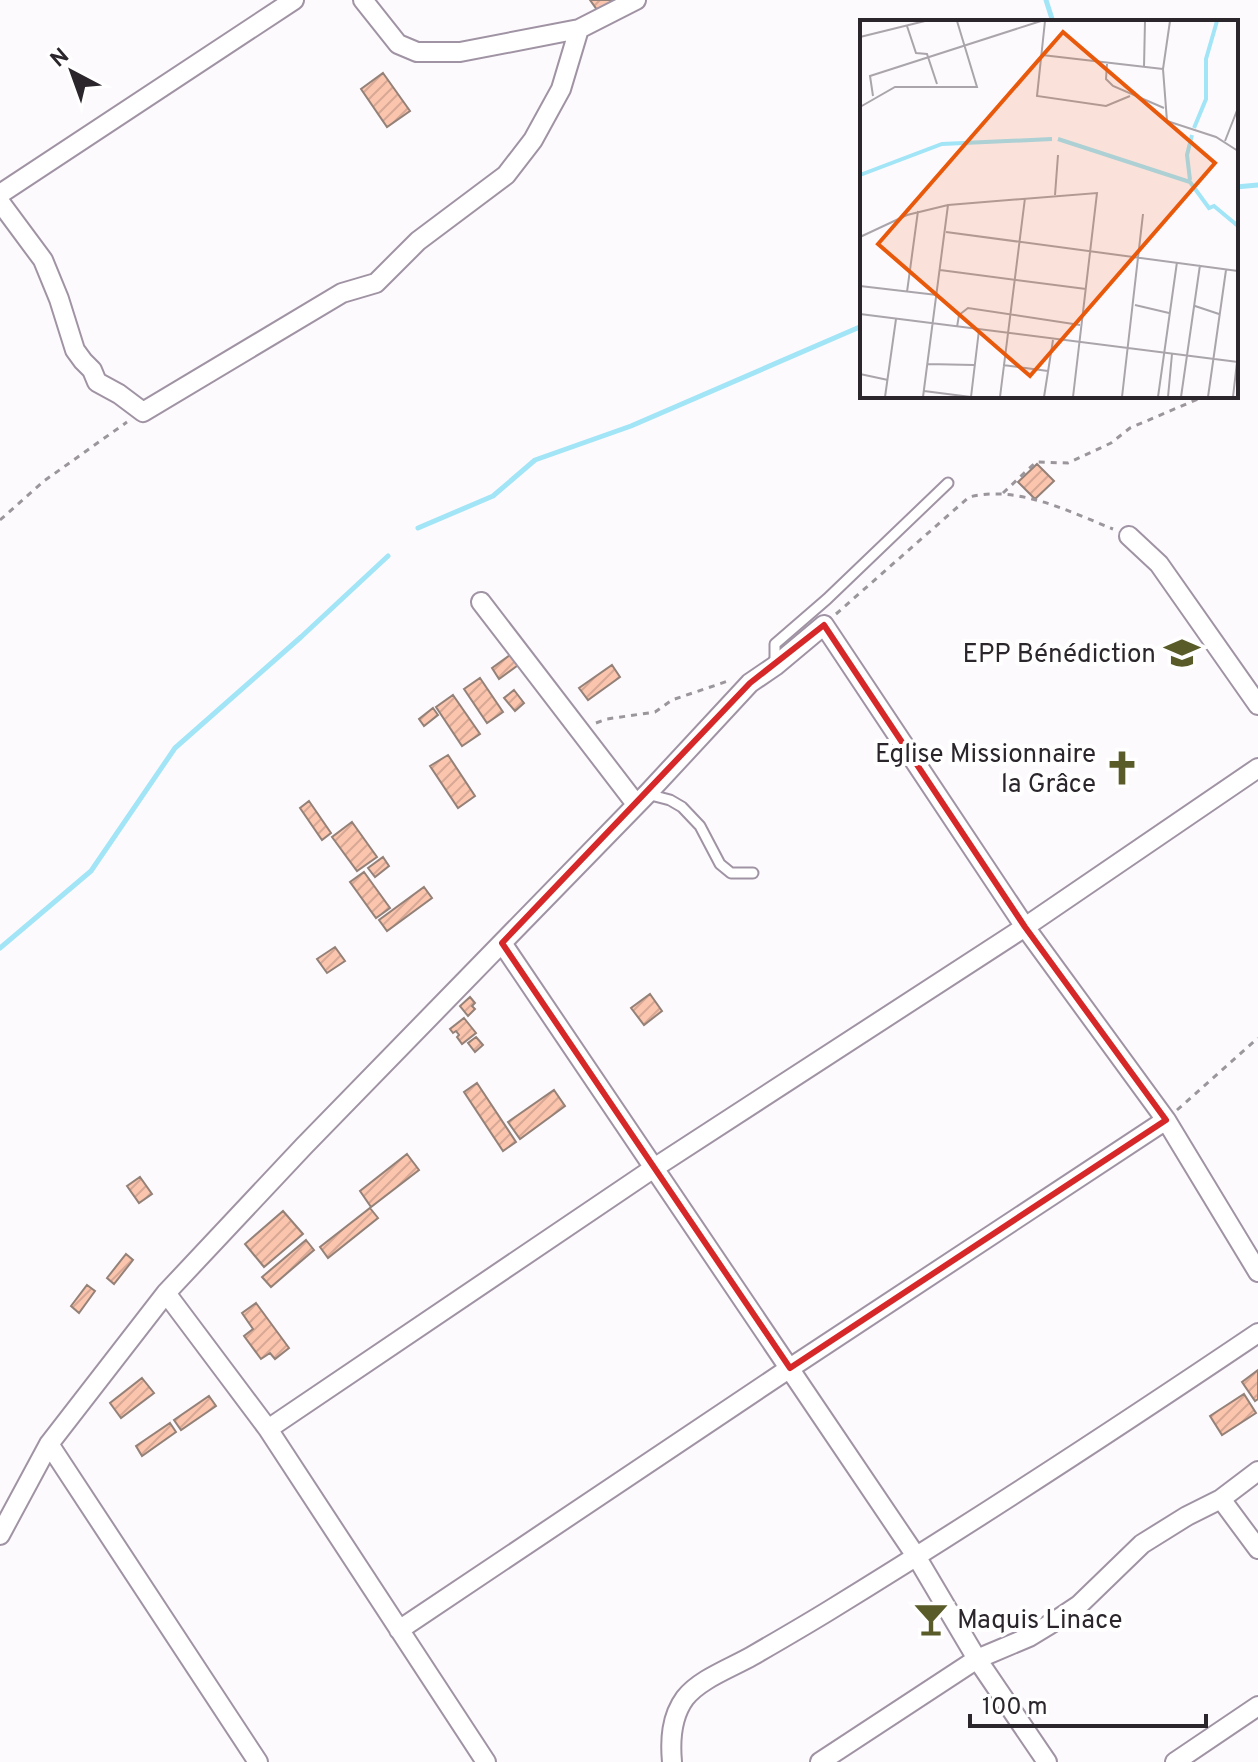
<svg xmlns="http://www.w3.org/2000/svg" width="1258" height="1762" font-family="Overpass,sans-serif">
<style>
.lines{fill:none;stroke-linecap:round;stroke-linejoin:round}
.stream{stroke:#a1e5f6;stroke-width:5}
.building{fill:url(#building-hatch);stroke:#948178;stroke-width:2}
.lane-casing{stroke:#a094a4;stroke-width:13}
.street-casing{stroke:#a094a4;stroke-width:22}
.path{stroke:#9a969b;stroke-width:3;stroke-dasharray:6 6;stroke-linecap:butt}
.lane{stroke:#fff;stroke-width:9}
.street{stroke:#fff;stroke-width:18}
.marked{fill:none;stroke:#d62828;stroke-width:6;stroke-linejoin:round}
.labels{text-anchor:middle;stroke-width:8;stroke-linejoin:round;paint-order:stroke}
.poi-label{font-size:26px;fill:#2b262c;stroke:#fff;text-anchor:end}
.inset-river{fill:none;stroke:#a1e5f6;stroke-width:4}
.inset-road{fill:none;stroke:#a9a5aa;stroke-width:2}
.view{fill:#e8590c;fill-opacity:0.15;stroke:#e8590c;stroke-width:4}
.inset-edge{fill:none;stroke:#2b262c;stroke-width:4}
</style>
<defs>
<pattern id="building-hatch" width="6" height="6" patternUnits="userSpaceOnUse" patternTransform="scale(2)"><rect width="6" height="6" fill="#fbc4ad"/><path d="M-1 1l2-2M0 6l6-6M5 7l2-2" fill="none" stroke="#d7a895"/></pattern>
</defs>
<rect width="100%" height="100%" fill="#fdfafe"/>
<g class="lines">
<path class="stream" d="M1046 0 1053 22
M1236 187 1258 185
M418 528 493 496 535 460 631 426 862 326
M0 948 91 871 175 748 301 637 388 556"/>
</g>
<path class="building" d="M590 0H620L600 14Z
M383 73 410 111 387 127 361 89Z
M1037 464 1054 481 1035 499 1018 482Z
M514 652 521 663 499 679 492 668Z
M612 665 620 677 588 700 579 688Z
M480 678 503 712 487 723 464 689Z
M514 690 524 703 515 711 504 698Z
M453 695 480 734 462 746 436 707Z
M433 708 438 715 424 726 419 719Z
M448 755 475 796 458 808 430 766Z
M309 801 331 833 322 840 300 808Z
M352 822 377 857 357 871 332 837Z
M383 857 389 866 375 877 368 868Z
M364 872 390 908 376 918 350 882Z
M424 887 432 898 387 931 379 920Z
M335 947 345 961 327 973 317 959Z
M650 994 662 1011 644 1025 631 1008Z
M470 997 475 1003 472 1006 475 1009 468 1016 460 1006Z
M464 1018 476 1033 462 1044 457 1037 459 1035 456 1031 453 1033 450 1029Z
M476 1037 483 1045 475 1052 468 1043Z
M477 1083 516 1142 503 1151 464 1092Z
M554 1090 565 1106 520 1139 508 1122Z
M407 1154 419 1170 371 1207 360 1191Z
M140 1177 152 1194 139 1203 127 1186Z
M370 1208 378 1218 328 1258 320 1247Z
M283 1211 303 1234 264 1267 245 1244Z
M306 1240 314 1250 271 1287 262 1277Z
M126 1254 133 1260 114 1284 107 1278Z
M87 1285 95 1291 79 1313 71 1306Z
M256 1303 289 1348 275 1359 270 1353 261 1359 244 1336 253 1329 242 1313Z
M1258 1370V1399L1255 1401 1242 1382Z
M142 1378 154 1393 121 1418 110 1403Z
M1244 1394 1256 1413 1222 1435 1210 1416Z
M209 1396 216 1406 181 1430 174 1420Z
M170 1423 176 1432 142 1456 136 1446Z"/>
<g class="lines">
<g class="lane-casing">
<path id="lane" d="M775 666V644L827 599 948 483
M647 794 670 800 682 807 700 826 720 864 731 873H753"/>
</g>
<g class="street-casing">
<path id="street" d="M363 0 398 44 417 52H460L579 29 636 0
M0 194 294 0
M0 202 43 260 59 299 75 350 83 361 92 370 97 382 119 394 143 412 342 293 376 283 418 241 506 175 533 140 561 89 579 29
M1129 536 1159 564 1258 705
M481 602 636 804
M502 943 916 1556 977 1659 1047 1762
M166 1293 268 1429 486 1762
M268 1429 654 1168 1025 927 1258 768
M49 1444 258 1762
M1221 1499 1258 1549
M0 1535 49 1444 166 1293 304 1146 647 794 750 683 775 666 824 625 1025 927 1166 1120 1258 1272
M399 1630 790 1368 1166 1120
M672 1762C670 1740 671 1717 685 1698 700 1679 731 1668 752 1656 778 1641 804 1626 830 1610 975 1521 1117 1428 1258 1333
M820 1762 977 1659 1029 1637 1052 1623 1079 1605 1142 1544 1187 1516 1221 1499 1258 1471
M1175 1762 1258 1706"/>
</g>
<path class="path" d="M1003 493 1036 462 1068 463 1111 443 1130 428 1205 396
M0 520 44 481 127 422
M836 614 969 497C1018 485 1068 511 1113 529
M596 723 607 719 655 712 672 700 728 681
M1177 1110 1258 1038"/>
<use href="#lane" class="lane"/>
<use href="#street" class="street"/>
</g>
<path class="marked" d="M824 625 1025 927 1166 1120 790 1368 502 943 750 683Z"/>
<defs>
<g id="school-bare" transform="scale(2.76)"><path d="M0-5L7-2L0 1L-7-2ZM-4 1L0 2.5L4 1V4Q0 6-4 4Z" fill="#595b28" stroke="#fff" stroke-width="2.5" paint-order="stroke"/></g>
<g id="church-bare" transform="scale(2.76)"><path d="M-1.2-6h2.4v3.5h3.3v2.4h-3.3V6h-2.4V-.1h-3.3v-2.4h3.3Z" fill="#595b28" stroke="#fff" stroke-width="2.5" paint-order="stroke"/></g>
<g id="bar-bare" transform="scale(2.76)"><path d="M-6-5H6L.8 .8V4.5H3.5V6h-7V4.5H-.8V.8Z" fill="#595b28" stroke="#fff" stroke-width="2.5" paint-order="stroke"/></g>
</defs>
<g fill-rule="evenodd">
<use href="#school-bare" x="1182" y="653"/>
<use href="#church-bare" x="1122" y="768"/>
<use href="#bar-bare" x="931" y="1619"/>
</g>
<g class="labels">
<g class="poi-label">
<text x="1156" y="662">EPP Bénédiction</text>
<text x="1096" y="762">Eglise Missionnaire<tspan x="1096" dy="30">la Grâce</tspan></text>
<text x="957" y="1628" text-anchor="start">Maquis Linace</text>
</g>
</g>
<g transform="translate(860 20)">
<rect width="378" height="378" fill="#fdfafe"/>
<path class="inset-river" d="M334 108 346 79V39L357 1M198 119 330 162 349 188 354 186 378 206M0 155 82 124 192 119M330 160 327 135 332 115"/>
<path class="inset-road" d="M185 1 177 76 246 86 270 76M196 1H236M310 1 303 49 307 101 356 117 378 131M47 6 56 33 67 34 77 64M0 17 65 1M182 35 303 49M247 44 246 59 253 66 304 88M284 47 285 1M13 76 10 56 181 1M0 87 35 67H117L97 1M365 121 378 88M195 175 198 135M86 212 378 251M0 217 47 195 88 185 237 173 213 377M80 250 226 269M0 266 77 275M47 272 58 191M275 285 309 293M335 286 359 294M0 294 378 342M97 307 99 295 108 288 220 305M67 344 114 345M143 345 188 351M0 354 28 360M64 371 111 377M25 377 36 299M63 377 88 185M111 377 119 310M140 377 165 178M184 377 193 320M262 377 283 194M298 377 317 242M308 377 312 334M321 377 340 245M348 377 366 250M373 377 378 333"/>
<path class="view" d="M203 12 355 143 170 356 18 224Z"/>
<rect width="378" height="378" class="inset-edge"/>
</g>
<g transform="translate(72 72) rotate(319)" stroke="#ffffff" stroke-width="6" paint-order="stroke">
<path d="M0-6L14 30L0 20L-14 30Z" fill="#2b262c"/>
<text y="-12" font-size="22" font-weight="bold" text-anchor="middle" fill="#2b262c">N</text>
</g>
<path d="M970 1714v12h236v-12" fill="none" stroke="#2b262c" stroke-width="4"/>
<text x="982" y="1714" font-size="24" fill="#2b262c" stroke="#ffffff" stroke-width="6" paint-order="stroke">100 m</text>
</svg>
